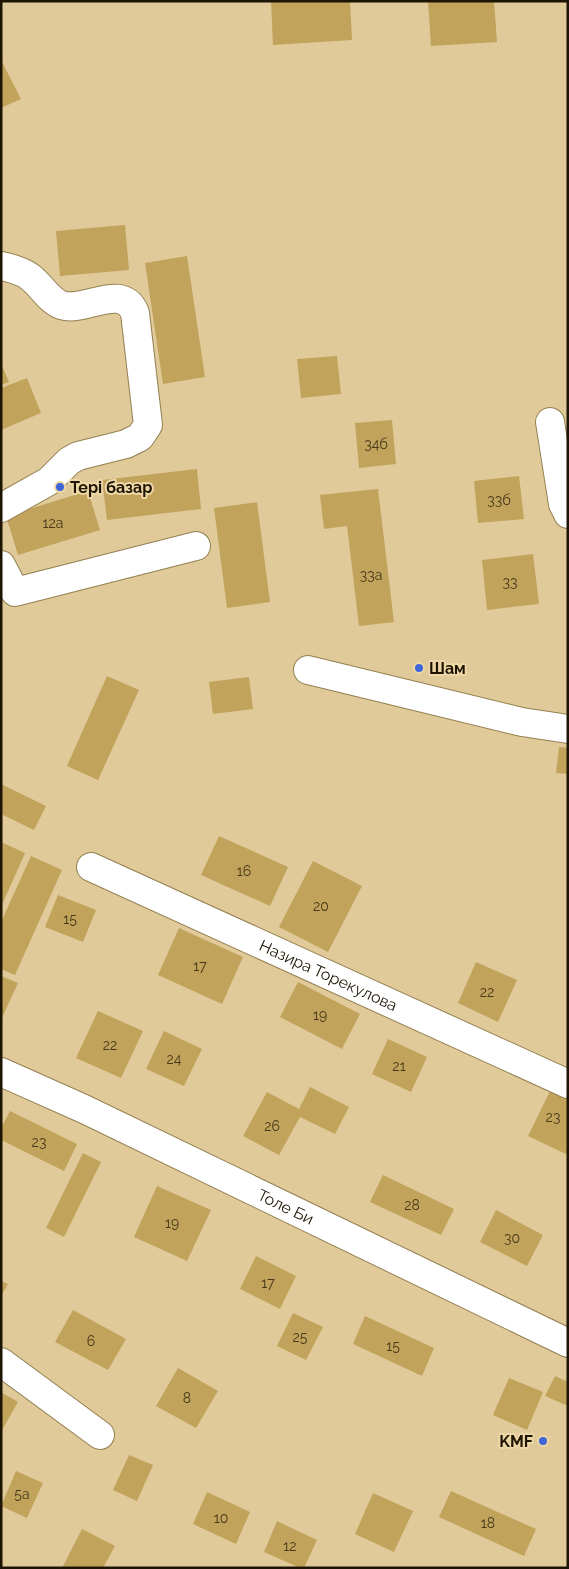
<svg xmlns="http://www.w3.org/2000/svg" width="569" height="1569" font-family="Raleway,sans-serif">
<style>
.building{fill:#c2a35c}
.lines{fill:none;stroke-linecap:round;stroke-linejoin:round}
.minor-casing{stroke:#937f51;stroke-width:30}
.minor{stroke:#fff;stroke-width:28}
.poi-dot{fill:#3e66d8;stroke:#eed7a7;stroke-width:2}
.labels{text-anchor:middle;stroke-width:4;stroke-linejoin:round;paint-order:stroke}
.number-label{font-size:14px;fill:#463819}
.poi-label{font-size:16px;font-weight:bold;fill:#1d1403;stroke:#eed7a7;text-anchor:start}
.street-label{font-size:16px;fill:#1d1403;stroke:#eed7a7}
</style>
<rect width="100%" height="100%" fill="#e0ca9a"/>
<path class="building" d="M271 1H350L352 40 273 45Z
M428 1H494L497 42 431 46Z
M1 60 21 99 1 108Z
M125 225 129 270 60 276 56 231Z
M187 256 205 377 163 384 145 263Z
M337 356 341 394 301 398 297 359Z
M1 363 9 382 1 385Z
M27 378 41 413 1 430V388Z
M392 420 396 464 359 468 355 423Z
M197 469 201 509 107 520 102 480Z
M519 476 524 519 478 523 474 481Z
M378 489 394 622 359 626 347 526 324 529 320 495Z
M88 491 100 530 18 555 6 516Z
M257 502 270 602 227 608 214 508Z
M533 554 539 604 487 610 482 560Z
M107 676 139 690 98 780 67 766Z
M249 677 253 709 213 714 209 682Z
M559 747 568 748V774L556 773Z
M1 784 46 806 34 830 1 814Z
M219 836 288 867 270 906 201 875Z
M1 842 25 853 1 907Z
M31 856 62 870 15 975 1 969V922Z
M313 861 362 886 328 952 279 927Z
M58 895 96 910 83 942 45 927Z
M179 928 243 957 222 1004 158 975Z
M476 962 517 980 498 1022 458 1003Z
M1 976 18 983 1 1020Z
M298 982 360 1014 342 1049 280 1017Z
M98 1011 143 1031 121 1078 76 1058Z
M164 1031 202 1049 184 1086 146 1069Z
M388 1039 427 1057 411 1092 372 1074Z
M310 1087 349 1107 335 1134 300 1117 279 1155 243 1136 267 1092 299 1109Z
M551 1089 568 1098V1155L528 1136Z
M10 1111 77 1144 64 1171 1 1140V1128Z
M83 1153 101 1162 64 1237 46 1228Z
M383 1175 454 1209 441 1235 370 1202Z
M157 1186 211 1210 187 1261 134 1237Z
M496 1210 543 1235 527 1266 480 1242Z
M256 1256 296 1276 280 1309 240 1289Z
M1 1281 8 1284 1 1296Z
M73 1310 126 1339 108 1370 55 1342Z
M293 1313 323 1327 306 1360 277 1346Z
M365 1316 434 1348 422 1376 353 1344Z
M178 1368 218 1391 196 1428 156 1406Z
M555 1376 568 1382V1406L545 1396Z
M509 1378 543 1392 527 1430 493 1415Z
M1 1392 18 1402 1 1432Z
M129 1455 153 1465 137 1501 113 1490Z
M16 1471 43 1483 27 1518 1 1506Z
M451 1491 536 1529 524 1556 439 1517Z
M207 1492 250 1512 236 1544 193 1524Z
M373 1493 413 1511 394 1552 355 1534Z
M277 1521 317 1540 304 1568H300L264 1552Z
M82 1529 115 1546 103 1568H62Z"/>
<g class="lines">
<g class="minor-casing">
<g id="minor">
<path d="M1 266C11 268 22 271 30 277 41 285 51 304 65 306 88 310 123 283 135 313L148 425 140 437 126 444 78 456 69 461 49 481 1 508"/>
<path d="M550 422 563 504 568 514"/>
<path d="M1 565 15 592 196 546"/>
<path d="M308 670 522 722 568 729"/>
<path id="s1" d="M91 867 568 1084"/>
<path id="s2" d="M1 1072 84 1109 568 1343"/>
<path d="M1 1362 100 1435"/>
</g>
</g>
<use href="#minor" class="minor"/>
</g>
<g class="poi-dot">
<circle cx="60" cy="487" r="5"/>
<circle cx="419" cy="668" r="5"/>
<circle cx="543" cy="1441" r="5"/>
</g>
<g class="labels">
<g class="number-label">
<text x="376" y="449">34б</text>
<text x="499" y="505">33б</text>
<text x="53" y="528">12а</text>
<text x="371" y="580">33а</text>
<text x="510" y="587">33</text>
<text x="244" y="876">16</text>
<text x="321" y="911">20</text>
<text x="70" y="924">15</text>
<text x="200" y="971">17</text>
<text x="487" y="997">22</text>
<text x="320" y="1020">19</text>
<text x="110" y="1050">22</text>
<text x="174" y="1064">24</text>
<text x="399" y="1071">21</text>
<text x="553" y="1122">23</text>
<text x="272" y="1131">26</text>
<text x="39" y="1147">23</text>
<text x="412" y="1210">28</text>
<text x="172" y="1228">19</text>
<text x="512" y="1243">30</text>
<text x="268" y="1288">17</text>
<text x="300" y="1342">25</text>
<text x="91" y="1346">6</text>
<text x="393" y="1351">15</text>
<text x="187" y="1403">8</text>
<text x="22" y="1499">5а</text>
<text x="221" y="1523">10</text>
<text x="488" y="1528">18</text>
<text x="290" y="1551">12</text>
</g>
<g class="poi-label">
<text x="70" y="493">Тері базар</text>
<text x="429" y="674">Шам</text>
<text x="533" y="1447" text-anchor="end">KMF</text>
</g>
<g class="street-label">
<text dy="6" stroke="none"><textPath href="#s1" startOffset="261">Назира Торекулова</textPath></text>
<text dy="6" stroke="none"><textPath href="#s2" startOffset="315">Толе Би</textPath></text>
</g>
</g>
<rect width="569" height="1569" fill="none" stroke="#1d1403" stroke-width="5"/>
</svg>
